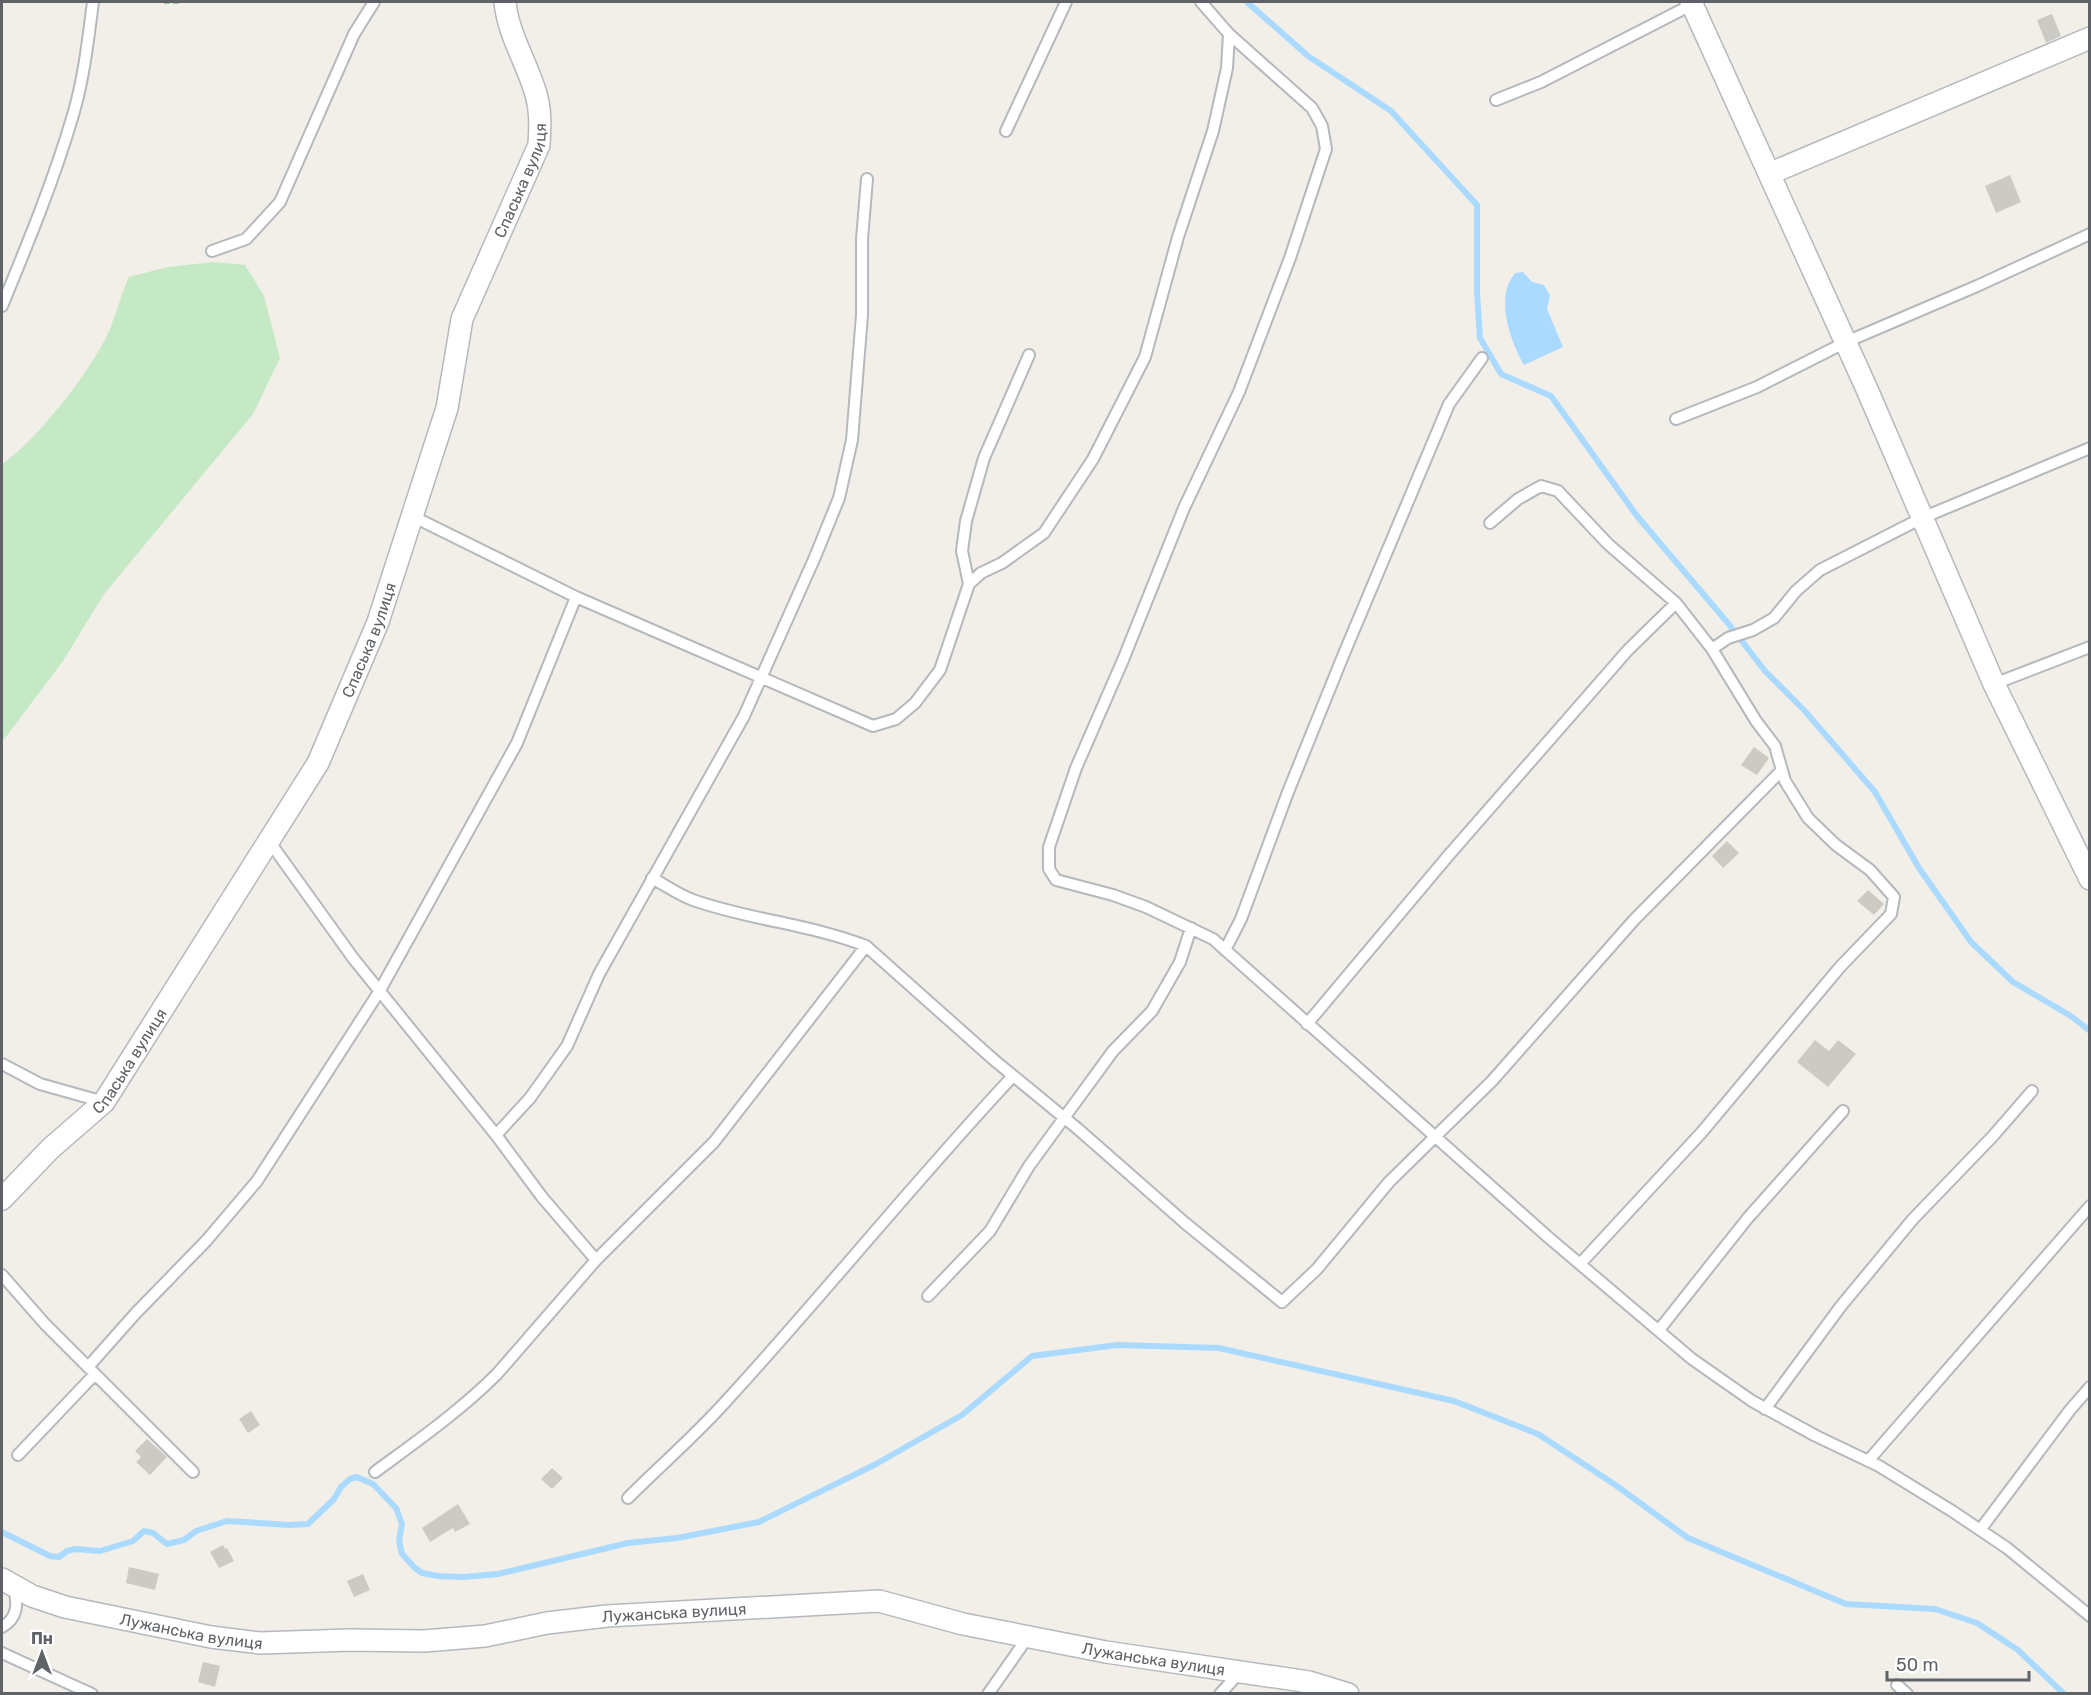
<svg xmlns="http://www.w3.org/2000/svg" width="2091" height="1695" font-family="Rubik,sans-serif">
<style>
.green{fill:#c5e8c5}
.water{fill:#aadaff}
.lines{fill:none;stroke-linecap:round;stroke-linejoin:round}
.stream{stroke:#aadaff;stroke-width:6}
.building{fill:#cccac5}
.lane-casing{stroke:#b5b8bc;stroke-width:14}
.street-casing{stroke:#b5b8bc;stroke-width:24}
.path{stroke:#9cc7a9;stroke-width:4;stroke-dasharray:6 3;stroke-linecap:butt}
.lane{stroke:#fff;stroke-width:10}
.street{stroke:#fff;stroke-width:21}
.labels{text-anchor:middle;stroke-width:4.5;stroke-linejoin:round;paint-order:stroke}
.street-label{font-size:16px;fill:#5f6368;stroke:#fff}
</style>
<rect width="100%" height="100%" fill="#f1efe8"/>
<path class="green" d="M213 262 245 265 264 296 280 358 253 414 104 594 63 661 2 742V464C35 443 95 366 110 329 117 312 121 294 129 277L168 267Z"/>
<path class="water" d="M1523 272 1532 282 1544 285 1550 296 1547 309 1563 347 1524 365C1512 344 1499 309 1508 285 1509 281 1513 277 1515 273Z"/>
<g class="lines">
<path class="stream" d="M1247 2 1308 56 1391 111 1477 205V292L1480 338 1501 374 1551 396 1637 516 1727 622 1765 671 1804 710 1875 792 1919 868 1971 942 2013 982 2071 1016 2090 1031
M2 1532 50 1556 59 1557 67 1551 75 1549 100 1551 133 1541 144 1531 153 1533 167 1544 184 1540 196 1531 227 1521 290 1525 308 1524 334 1499 341 1487 350 1479 357 1477 373 1484 396 1508 402 1524 399 1541 402 1554 415 1568 422 1573 438 1576 464 1577 498 1574 628 1543 677 1538 759 1522 876 1464 962 1415 1032 1356 1117 1345 1219 1348 1454 1401 1538 1434 1614 1484 1688 1538 1846 1604 1935 1609 1977 1623 2018 1650 2064 1694"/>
</g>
<path class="building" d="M2052 14 2061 36 2046 43 2037 20Z
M2010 175 2021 202 1996 213 1985 186Z
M1754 747 1769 758 1757 775 1741 765Z
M1727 841 1739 853 1723 868 1712 856Z
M1868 890 1884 904 1874 915 1857 901Z
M1815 1040 1829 1051 1838 1040 1856 1054 1828 1087 1797 1062Z
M251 1411 260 1425 248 1433 239 1419Z
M147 1439 167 1457 150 1475 136 1462 141 1457 135 1451Z
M552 1468 563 1478 552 1489 541 1479Z
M458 1504 470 1524 455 1532 453 1528 430 1542 422 1528Z
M223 1545 225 1549 227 1548 234 1561 219 1568 210 1552Z
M129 1567 159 1574 155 1590 126 1583Z
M363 1574 370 1590 354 1597 347 1581Z
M203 1662 220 1666 215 1687 198 1682Z"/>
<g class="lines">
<g class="lane-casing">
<path id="lane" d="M1201 2 1229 34 1312 108 1322 126 1326 149 1290 258 1239 392 1184 508 1123 660 1076 768 1049 847V869L1056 880 1113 895 1146 907 1213 939 1548 1237 1692 1359 1752 1401 1816 1436 1879 1466 1952 1511 2007 1548 2090 1616
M1496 100 1541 82 1693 4
M1006 131 1066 2
M212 251 246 239 280 202 354 34 374 2
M2 306C28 243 54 180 73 115 84 78 88 40 93 2
M1676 419 1757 387 1846 342 1977 286 2090 234
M412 516 576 597 873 726 896 719 915 703 940 670 969 584 981 573 1002 563 1044 533 1093 459 1145 357 1178 237 1213 131 1227 68 1229 34
M1490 523 1518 499 1541 486 1558 491 1608 544 1676 603 1712 649 1756 721 1775 746 1785 781 1808 818 1836 845 1870 870 1894 897 1891 914 1840 967 1702 1132 1580 1264
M969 584 962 551 966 521 984 458 1029 355
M1712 649 1728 638 1753 630 1774 618 1796 591 1820 570 1922 518 2090 448
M1994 684 2090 647
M269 841 353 958 496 1135 542 1197 596 1260
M652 878C665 885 679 895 693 900 749 920 810 924 866 946L994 1060 1078 1129 1185 1223 1282 1302 1317 1269 1389 1182 1492 1081 1634 920 1782 770
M1225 950 1241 919 1288 792 1343 656 1449 404 1482 358
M1307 1024 1448 856 1628 650 1676 603
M2 1064 40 1084 104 1102
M496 1135 530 1098 567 1046 599 974 744 716 815 557 839 498 852 440 862 315V239L867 179
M2 1275 45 1324 193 1472
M928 1296 990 1231 1029 1166 1064 1118 1113 1051 1152 1011 1180 962 1191 928
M1659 1330 1747 1219 1843 1111
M88 1367 135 1314 206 1241 257 1181 379 992 517 743 576 597
M1765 1409 1841 1306 1913 1219 1993 1136 2032 1091
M18 1455 95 1374
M1868 1461 2090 1206
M375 1472C417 1441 460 1411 497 1374L596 1260 714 1142 866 946
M628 1498C661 1465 697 1434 728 1399 825 1293 915 1181 1013 1076
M1980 1530 2070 1410 2090 1387
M2 1627C18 1618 18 1604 14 1587
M2 1653 92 1694
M1897 1685 1907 1694
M988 1694 1028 1637
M1220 1694 1240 1672"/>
</g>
<g class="street-casing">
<g id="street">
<path d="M1691 2 1866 387 1994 684 2090 879"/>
<path d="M1771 173 2090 38"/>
<path id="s1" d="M2 1199 50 1149 104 1102 318 763 378 622 447 408 462 319 539 145C540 127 541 111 536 94 527 63 508 34 505 2"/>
<path id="s2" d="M2 1579 32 1596 65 1607 211 1637 260 1643 350 1640 424 1641 485 1636 547 1623 607 1616 879 1601 963 1624 1106 1652 1309 1682 1348 1694"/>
</g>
</g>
<path class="path" d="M164 2H180"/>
<use href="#lane" class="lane"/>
<use href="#street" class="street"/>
</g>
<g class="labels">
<g class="street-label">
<text dy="6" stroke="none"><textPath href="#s1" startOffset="1161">Спаська вулиця</textPath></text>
<text dy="6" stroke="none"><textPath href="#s1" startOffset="675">Спаська вулиця</textPath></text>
<text dy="6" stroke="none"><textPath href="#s1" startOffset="189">Спаська вулиця</textPath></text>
<text dy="6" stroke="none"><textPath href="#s2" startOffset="684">Лужанська вулиця</textPath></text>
<text dy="6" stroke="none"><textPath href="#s2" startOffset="198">Лужанська вулиця</textPath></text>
<text dy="6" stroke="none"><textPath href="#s2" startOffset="1170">Лужанська вулиця</textPath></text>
</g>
</g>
<rect width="2091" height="1695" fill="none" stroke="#5f6368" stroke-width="6"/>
<g transform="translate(42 1653)" stroke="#ffffff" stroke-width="4.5" paint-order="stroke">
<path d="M0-4.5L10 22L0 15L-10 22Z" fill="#5f6368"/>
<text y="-9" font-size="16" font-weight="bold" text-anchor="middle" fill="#5f6368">Пн</text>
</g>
<path d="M1887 1671v9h142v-9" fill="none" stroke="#5f6368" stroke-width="3"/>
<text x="1896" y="1671" font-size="18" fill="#5f6368" stroke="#ffffff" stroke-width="4.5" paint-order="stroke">50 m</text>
</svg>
